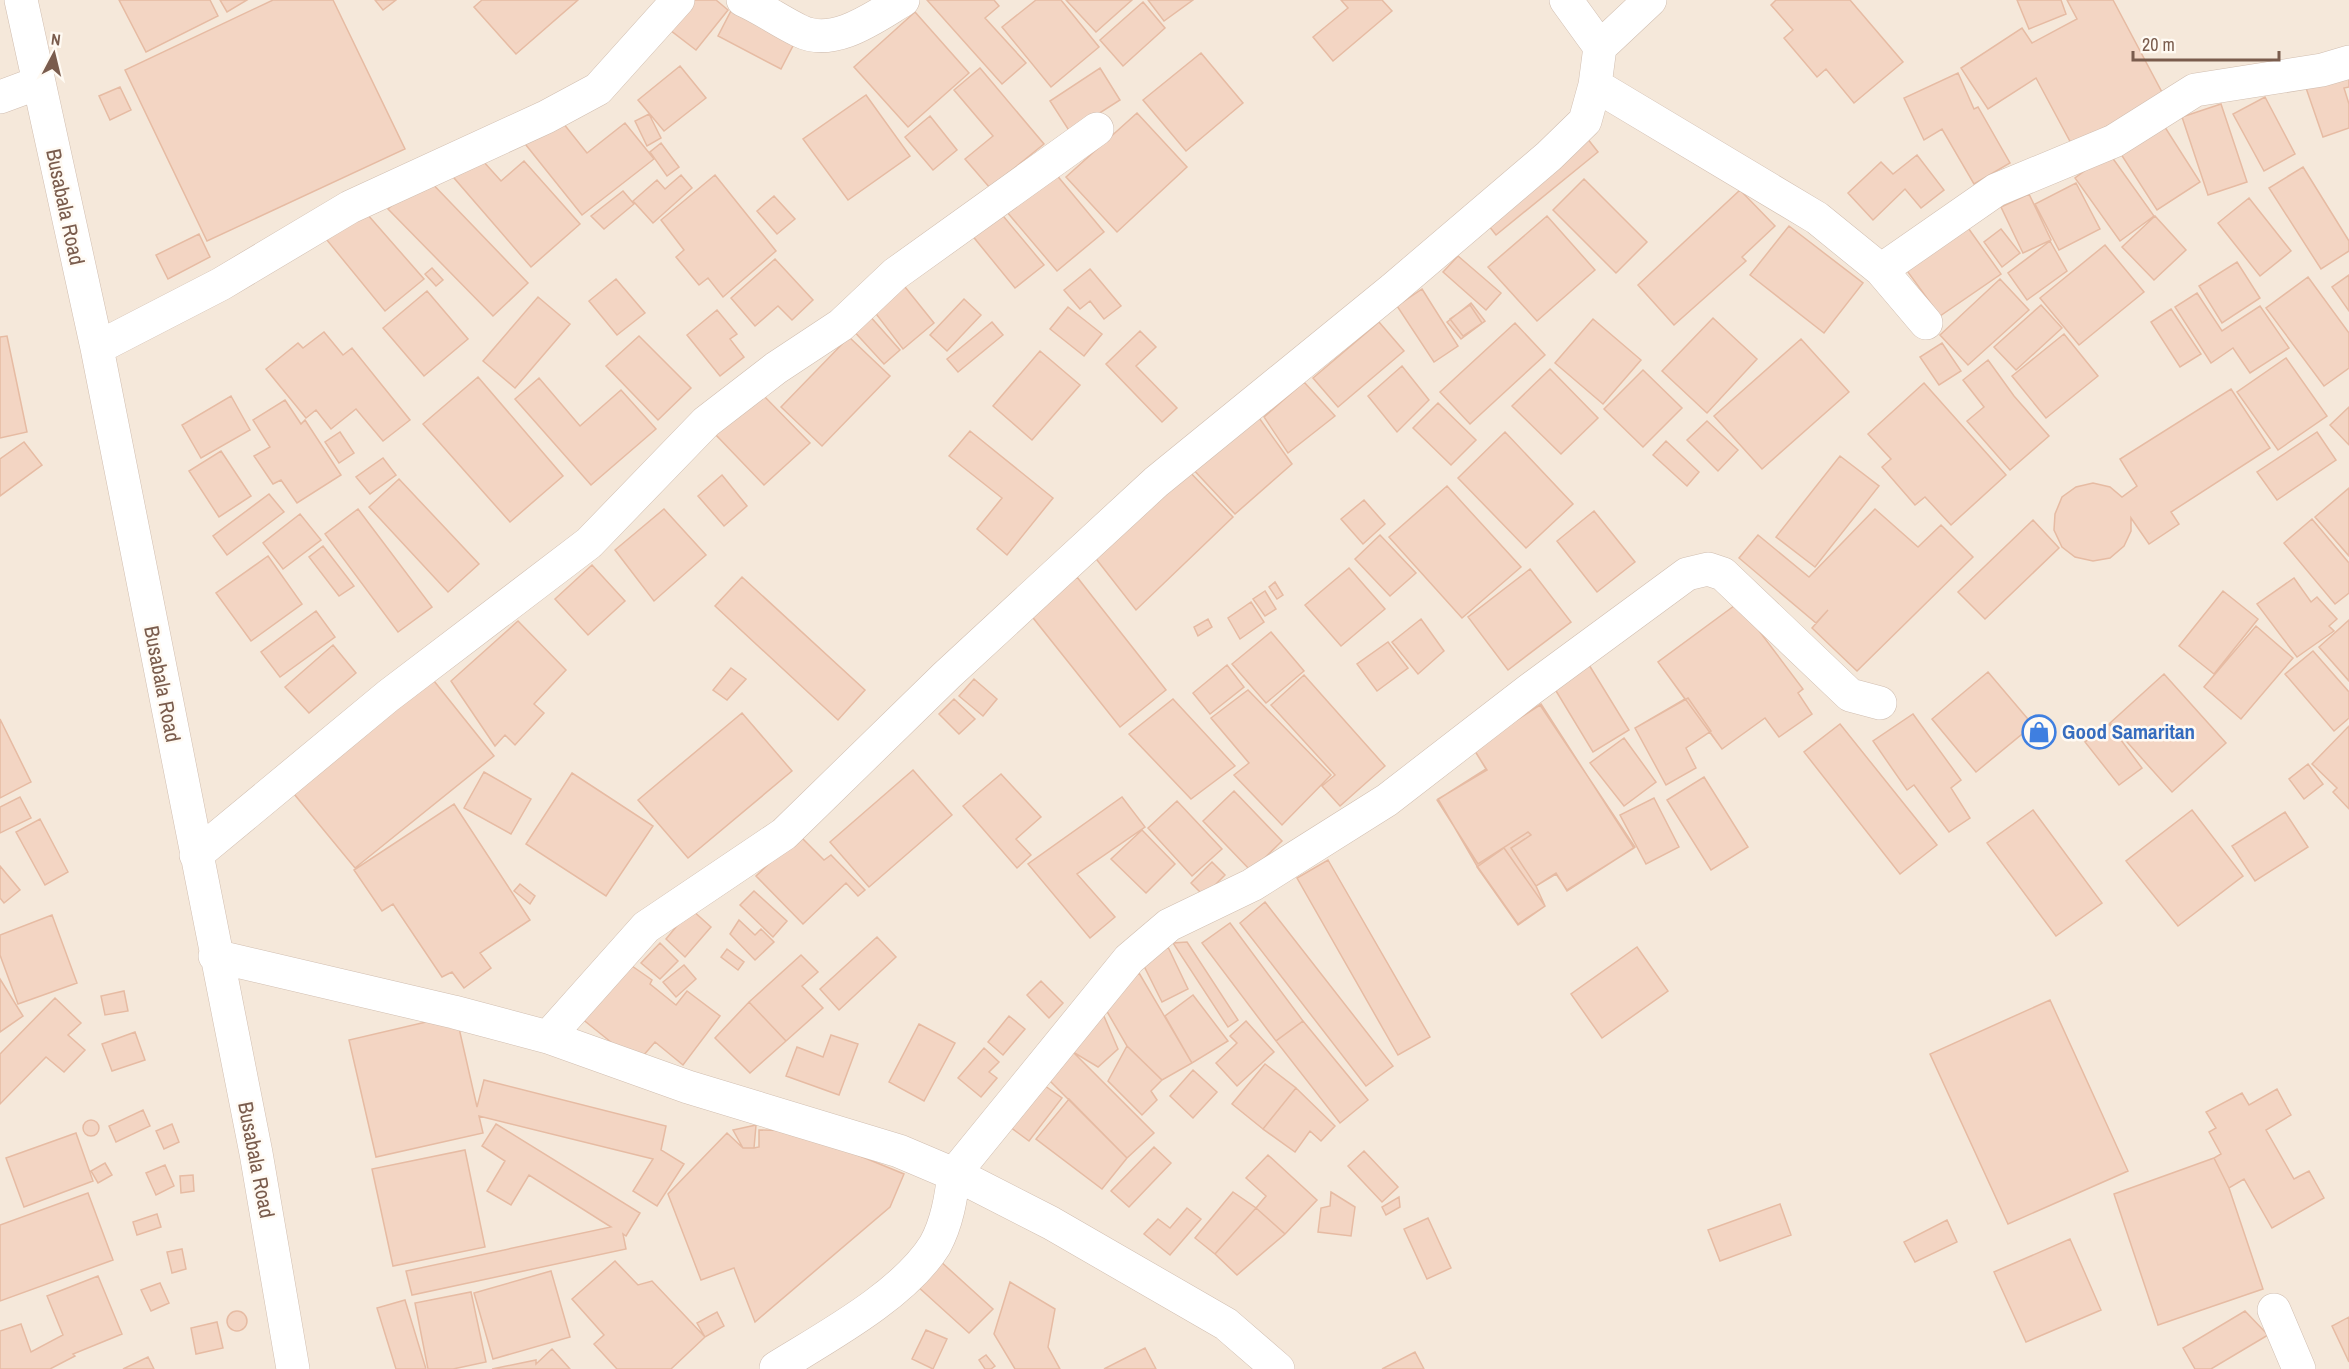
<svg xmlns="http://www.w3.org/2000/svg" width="2349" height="1369" font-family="'Archivo Narrow',sans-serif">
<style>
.residential{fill:#f5e8da}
.building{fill:#f3d5c3;stroke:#e6bba3;stroke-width:1.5}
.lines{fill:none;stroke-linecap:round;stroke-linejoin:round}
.minor-casing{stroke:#d1beb0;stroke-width:34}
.minor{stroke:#fff;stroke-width:33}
.labels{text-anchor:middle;stroke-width:5;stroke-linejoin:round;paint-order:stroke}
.street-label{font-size:21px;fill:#7a5c4d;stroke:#fffaf3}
.shop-label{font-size:21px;font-weight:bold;fill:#366cbe;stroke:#fffaf3;text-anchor:start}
</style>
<rect width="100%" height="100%" fill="#fdf6ec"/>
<path class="residential" d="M0 0H2349V1369H0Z"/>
<path class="building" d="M119 0H210L218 16 146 52Z
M220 0H247L227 12Z
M273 0H333L405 149 207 241 125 70Z
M375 0H396L383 10Z
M482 0H578L516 54 474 7Z
M693 0H716L728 10 696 50 670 30Z
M927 0H994L999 6 985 18 1026 63 1002 84Z
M1036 0H1061L1099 47 1051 87 1002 27Z
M1066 0H1132L1096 32Z
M1148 0H1193L1164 21Z
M1341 0H1382L1392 11 1333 61 1313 37 1348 8Z
M1776 0H1850L1903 62 1854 103 1826 69 1817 77 1784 38 1793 30 1771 5Z
M2017 0H2061L2066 14 2029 29Z
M2067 0H2113L2164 96 2072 145 2036 78 1988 109 1961 68 2022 28 2032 43 2077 19Z
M1143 2 1165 28 1123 66 1100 40Z
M734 5 797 38 781 69 718 36Z
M915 12 969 73 908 127 854 67Z
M1201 53 1243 103 1186 151 1143 100Z
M680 66 706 98 664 131 638 100Z
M980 68 1044 144 990 188 965 159 993 136 954 90Z
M1100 68 1120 100 1070 132 1050 101Z
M2349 71V87L2344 88 2349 104V128L2323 137 2305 85Z
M1958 73 1974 109 1978 107 2010 163 1974 184 1942 129 1924 140 1904 98Z
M120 87 131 110 110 120 99 96Z
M866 95 910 156 848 200 803 139Z
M2265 97 2295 154 2264 171 2233 114Z
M2221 104 2247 182 2208 195 2182 117Z
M555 113 587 153 625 123 654 159 582 215 522 140Z
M1137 113 1187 167 1117 232 1066 177Z
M649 114 661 138 647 146 635 121Z
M930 116 957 150 933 170 905 137Z
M2161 121 2200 182 2157 210 2117 148Z
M1583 133 1598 152 1496 235 1481 216Z
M661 143 679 167 667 176 650 152Z
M474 151 501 181 524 161 580 224 531 267 448 171Z
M2109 153 2154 216 2120 241 2075 178Z
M1917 155 1944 190 1921 208 1905 189 1873 220 1848 193 1881 162 1893 174Z
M2303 167 2349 241V251L2321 269 2269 188Z
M1055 173 1104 232 1057 271 1007 212Z
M424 175 528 283 493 316 388 209Z
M681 175 692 188 653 223 633 201 657 180 665 189Z
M715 175 776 251 723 297 708 278 699 285 676 257 684 250 661 220Z
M1584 179 1647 242 1616 273 1553 210Z
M2076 183 2100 229 2059 250 2035 204Z
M1740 190 1775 226 1742 257 1746 261 1674 325 1638 285Z
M623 191 634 204 604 229 591 216Z
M2029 194 2051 240 2023 253 2001 207Z
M774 196 795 219 777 234 757 211Z
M2249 198 2291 251 2260 276 2218 223Z
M360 206 424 279 385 311 322 234Z
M999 211 1044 265 1015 288 971 234Z
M1547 216 1595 270 1537 321 1488 267Z
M2155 216 2186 250 2154 280 2122 247Z
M1966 225 2001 274 1940 316 1905 268Z
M1789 226 1863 283 1824 333 1750 275Z
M2001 229 2020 253 2002 267 1984 242Z
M199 234 210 257 168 279 156 255Z
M2050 241 2067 271 2027 300 2008 273Z
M2105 245 2144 292 2079 345 2040 298Z
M1458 256 1501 293 1486 310 1443 272Z
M775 259 813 300 792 320 778 306 755 326 731 298Z
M2237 262 2260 298 2222 323 2199 286Z
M432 268 443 280 436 286 425 274Z
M1090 269 1121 306 1104 319 1090 301 1080 309 1064 290Z
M2349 275V311L2332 287Z
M2308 277 2349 333V368L2324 386 2266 308Z
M616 279 645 313 617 335 589 301Z
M2000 279 2029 310 1968 365 1940 335Z
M901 282 934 323 903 349 870 306Z
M1422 289 1458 346 1434 362 1397 306Z
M427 291 468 339 424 376 383 328Z
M2197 293 2222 331 2260 306 2289 348 2250 373 2233 348 2211 363 2175 307Z
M538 297 570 324 515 388 483 361Z
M964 299 981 315 947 351 930 335Z
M1471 303 1485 321 1461 339 1447 322Z
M1470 305 1482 323 1463 336 1450 319Z
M2041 305 2062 328 2016 370 1994 347Z
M1068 307 1102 334 1084 356 1050 329Z
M2171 309 2201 354 2180 367 2151 322Z
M717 310 737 334 730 339 744 357 720 376 687 335Z
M868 314 900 350 884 364 851 328Z
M1713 318 1757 359 1707 413 1662 371Z
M1713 318 1757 359 1707 413 1662 371Z
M1593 319 1641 360 1603 404 1555 363Z
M992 322 1003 335 958 372 947 359Z
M1379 322 1404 351 1338 407 1313 378Z
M1515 323 1545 355 1470 424 1440 392Z
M1515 323 1545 355 1470 424 1440 392Z
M1140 331 1156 347 1136 366 1177 408 1162 422 1106 364Z
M324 332 343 355 352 348 410 420 383 441 356 409 331 429 316 410 306 418 266 369 298 343 303 348Z
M2064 334 2098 376 2046 418 2012 376Z
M7 336 27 432 0 438V337Z
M639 336 691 388 658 420 606 366Z
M849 337 890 376 822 446 781 407Z
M1801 339 1849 392 1762 469 1714 416Z
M1942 343 1961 371 1939 385 1920 357Z
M1040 351 1080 385 1032 440 993 406Z
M2286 358 2327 416 2278 450 2237 392Z
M1988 360 2014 396 2049 436 2010 470 1967 421 1984 407 1963 380Z
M1402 366 1429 400 1397 432 1368 396Z
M1550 369 1598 418 1561 454 1512 406Z
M1643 370 1682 408 1643 447 1604 409Z
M478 377 563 476 510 522 423 424Z
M539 378 580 426 621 390 656 429 591 485 515 399Z
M1304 382 1335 416 1288 453 1264 417Z
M1924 383 2006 475 1951 525 1925 497 1915 505 1882 467 1891 459 1868 434Z
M2231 389 2270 448 2171 512 2179 524 2149 544 2131 518V531L2124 546 2110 558 2093 561 2075 557 2062 547 2054 530 2055 514 2062 497 2076 487 2093 483 2110 487 2122 497 2137 486 2120 459Z
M760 392 810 443 764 485 715 434Z
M231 396 250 430 201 458 182 425Z
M285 400 301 424 305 420 341 475 297 503 281 480 273 484 254 456 270 447 253 420Z
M1438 403 1476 440 1451 465 1413 428Z
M2349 407V445L2330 425Z
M1257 415 1292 464 1235 514 1191 467Z
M1707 421 1738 450 1718 471 1687 440Z
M970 431 1053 498 1007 555 977 529 1002 498 949 456Z
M340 432 354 453 339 463 325 442Z
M1505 432 1573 504 1526 548 1458 478Z
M2317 432 2336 460 2277 500 2257 472Z
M1666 441 1699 472 1687 486 1653 455Z
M24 442 42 465 0 496V459Z
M221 451 251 496 219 517 189 471Z
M1840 456 1879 486 1815 567 1776 537Z
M1840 456 1879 486 1815 567 1776 537Z
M383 458 396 475 370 494 356 477Z
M1185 467 1233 517 1136 610 1090 551Z
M722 475 747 506 724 526 698 496Z
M399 479 479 564 448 592 369 507Z
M1447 486 1521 567 1462 618 1389 537Z
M2349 488V556L2315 517Z
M269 494 284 512 227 555 213 536Z
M1364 500 1385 524 1363 544 1341 519Z
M358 509 432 607 398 632 325 534Z
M664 509 706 555 654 601 615 550Z
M1875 509 1918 547 1941 525 1973 557 1857 671 1812 628 1828 610 1816 623 1739 558 1758 535 1809 577Z
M1594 511 1635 562 1597 592 1557 541Z
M300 514 321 540 283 569 263 543Z
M2312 519 2349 563V593L2335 604 2284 543Z
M2033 520 2059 548 1985 619 1958 592Z
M1380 535 1416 573 1390 596 1355 559Z
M323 546 354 586 339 596 309 557Z
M268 556 302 604 251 641 216 593Z
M592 565 625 601 588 635 555 599Z
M1349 568 1385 609 1341 646 1305 605Z
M1530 569 1571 622 1508 670 1468 617Z
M742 577 865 690 838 720 715 606Z
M1077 577 1166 690 1120 727 1030 614Z
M2294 578 2311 602 2317 597 2337 619 2329 626 2334 631 2297 657 2257 604Z
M1275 582 1283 595 1277 599 1269 587Z
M1265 591 1276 609 1265 616 1253 599Z
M2223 591 2258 619 2214 674 2179 646Z
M1251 602 1264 622 1240 639 1228 618Z
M1738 603 1803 689 1798 693 1812 714 1779 737 1765 718 1722 749 1658 662Z
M1738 603 1803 689 1798 693 1812 714 1779 737 1765 718 1722 749 1710 732 1686 748 1696 768 1666 785 1635 728 1685 699 1658 662Z
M316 611 335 637 280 677 261 652Z
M1208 619 1212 627 1198 636 1194 627Z
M1421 619 1444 651 1418 674 1392 642Z
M2349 620V681L2319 647Z
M518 621 566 670 534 704 544 713 515 745 505 735 495 746 451 681Z
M2256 626 2293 658 2241 719 2204 687Z
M1271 632 1304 671 1266 703 1232 664Z
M1388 642 1408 668 1377 691 1357 664Z
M333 645 356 673 309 713 285 687Z
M2313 651 2349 692V718L2334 731 2285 674Z
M1586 660 1629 730 1593 752 1550 681Z
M1227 665 1244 687 1210 714 1193 693Z
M731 668 746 679 727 700 713 690Z
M426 671 494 756 355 868 290 789Z
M1988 672 2033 725 1976 772 1932 719Z
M2164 674 2226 743 2172 792 2110 723Z
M1304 675 1385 766 1340 806 1322 786 1335 775 1271 705Z
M974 679 997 699 983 716 959 696Z
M1248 690 1331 775 1282 825 1234 775 1249 763 1211 718Z
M1688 698 1711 731 1686 748 1696 768 1666 785 1635 728Z
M954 699 975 719 959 734 939 714Z
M1173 699 1235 766 1191 799 1129 734Z
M1541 704 1634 848 1567 890 1556 874 1536 886 1511 848 1531 835 1528 832 1478 864 1437 800 1486 769 1473 748Z
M1540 705 1635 847 1567 891 1556 873 1536 886 1545 906 1518 924 1477 866 1438 799 1487 770 1473 748Z
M742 713 792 771 688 858 638 800Z
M1913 714 1961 780 1951 788 1970 818 1949 832 1914 785 1907 790 1873 741Z
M0 719 31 782 0 798Z
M1840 724 1937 845 1900 874 1804 752Z
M1840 724 1937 845 1900 874 1804 752Z
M2109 724 2142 768 2119 785 2085 742Z
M2349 726V809L2333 792 2337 788 2312 764Z
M1624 738 1656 782 1624 806 1590 763Z
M1624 738 1656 782 1624 806 1590 763Z
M2308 764 2323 784 2304 799 2289 779Z
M913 770 952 815 869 887 830 842Z
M484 772 531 799 511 834 464 808Z
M572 773 653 826 606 896 526 844Z
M1001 774 1041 817 1016 839 1031 855 1017 868 963 806Z
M1704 777 1748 847 1711 870 1667 800Z
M1234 791 1282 841 1251 871 1203 821Z
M20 797 31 818 0 833V807Z
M1122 797 1145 827 1077 874 1115 917 1090 938 1028 864Z
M1654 798 1679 847 1646 864 1620 815Z
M1177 801 1222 849 1192 876 1148 828Z
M454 804 530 920 480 953 491 968 464 988 452 972 442 977 393 904 382 911 354 870Z
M2033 810 2102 903 2056 936 1987 843Z
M2192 810 2243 876 2178 926 2126 861Z
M2285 812 2308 847 2255 881 2232 846Z
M40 819 68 872 45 885 16 832Z
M1142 830 1175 864 1146 893 1111 859Z
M799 835 824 860 831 855 865 890 858 896 846 883 803 924 756 876Z
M1504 848 1545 906 1518 925 1477 867Z
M1328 860 1430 1037 1398 1055 1297 878Z
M1212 862 1225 875 1204 896 1191 883Z
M0 866 20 890 4 903 0 898Z
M520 884 535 896 530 904 514 891Z
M754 891 787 921 773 937 740 905Z
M1265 902 1393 1066 1366 1086 1240 923Z
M691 909 711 927 685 957 666 939Z
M52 915 77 983 18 1004 0 955V935Z
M739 920 755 935 761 929 774 942 755 960 730 934Z
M1230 923 1303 1021 1276 1041 1202 943Z
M877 937 896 957 839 1010 820 989Z
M1187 942 1238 1020 1228 1027 1173 943Z
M660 943 678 961 660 979 641 963Z
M1168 947 1188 989 1162 1002 1141 960Z
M1637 947 1668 991 1602 1038 1571 994Z
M727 949 744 962 738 970 721 957Z
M801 955 818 972 802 986 823 1008 786 1041 749 1002Z
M684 965 696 979 676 997 663 982Z
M632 966 652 980 650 984 676 1005 687 991 720 1016 683 1065 655 1042 637 1063 581 1018Z
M1139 973 1192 1063 1162 1080 1127 1046 1098 996Z
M0 979 23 1016 0 1032Z
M1041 981 1063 1003 1049 1018 1027 995Z
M124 991 128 1011 105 1015 101 996Z
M1193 995 1228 1041 1192 1063 1165 1016Z
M55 998 81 1023 68 1035 85 1050 64 1072 46 1057 0 1104V1054Z
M2050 1000 2128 1171 2008 1224 1930 1054Z
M749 1002 786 1041 750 1073 715 1038Z
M1103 1014 1118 1049 1098 1067 1073 1052Z
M456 1015 477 1107 484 1080 666 1126 661 1150 684 1164 657 1206 633 1191 653 1159 479 1116 483 1133 376 1157 349 1040Z
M1009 1016 1025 1029 1003 1055 988 1042Z
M1246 1021 1274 1052 1237 1086 1216 1063 1237 1043 1230 1036Z
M1303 1021 1368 1100 1340 1123 1276 1041Z
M919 1024 955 1043 924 1101 889 1082Z
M135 1032 145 1060 112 1071 102 1044Z
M831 1035 858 1044 839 1095 786 1076 797 1047 823 1057Z
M1127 1046 1162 1080 1151 1091 1157 1100 1142 1115 1108 1081Z
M984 1048 999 1062 989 1072 997 1078 981 1097 958 1078Z
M1073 1052 1154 1133 1127 1158 1047 1078Z
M1265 1064 1296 1088 1263 1129 1232 1104Z
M1193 1070 1217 1092 1193 1118 1170 1096Z
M1038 1081 1062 1098 1029 1141 1006 1124Z
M1296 1088 1335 1126 1321 1141 1310 1131 1295 1152 1263 1129Z
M2277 1089 2291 1115 2266 1130 2294 1179 2309 1171 2324 1198 2272 1228 2244 1179 2229 1188 2214 1158 2221 1154 2209 1132 2216 1128 2206 1112 2242 1093 2249 1105Z
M1069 1099 1127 1158 1102 1189 1036 1139Z
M143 1110 150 1126 116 1142 109 1126Z
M83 1128a8 8 0 1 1 16 0a8 8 0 1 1-16 0Z
M172 1124 179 1142 164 1149 156 1131Z
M496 1124 640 1213 626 1236 623 1234 626 1249 412 1295 406 1271 611 1227 529 1175 511 1205 487 1191 505 1161 482 1146Z
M756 1125 754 1148H743L733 1130Z
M759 1130 799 1131 904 1174 890 1207 755 1322 734 1268 701 1280 668 1194 727 1133 743 1148H754L759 1147Z
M76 1133 93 1181 24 1207 6 1158Z
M1154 1147 1171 1163 1129 1207 1111 1191Z
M465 1150 485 1247 393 1266 372 1169Z
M1364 1151 1398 1187 1382 1202 1348 1166Z
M1268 1155 1317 1200 1285 1234 1256 1208 1266 1196 1246 1178Z
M2214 1158 2229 1188 2263 1289 2158 1325 2114 1194Z
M105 1163 112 1175 98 1183 91 1171Z
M165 1165 174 1186 156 1195 146 1173Z
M193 1175 194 1191 181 1193 180 1176Z
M1233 1192 1256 1208 1215 1254 1195 1238Z
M1331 1192 1355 1207 1351 1236 1318 1232 1321 1208 1330 1206Z
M88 1193 113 1260 0 1301V1225Z
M1399 1197 1400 1207 1386 1215 1382 1207Z
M1780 1204 1791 1235 1720 1261 1708 1230Z
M1187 1208 1201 1219 1170 1255 1144 1234 1158 1219 1170 1228Z
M1256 1208 1285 1234 1237 1275 1215 1254Z
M157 1214 161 1227 137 1235 133 1222Z
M1428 1218 1451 1268 1427 1279 1404 1229Z
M1947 1220 1957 1242 1915 1262 1904 1242Z
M2070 1239 2101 1310 2026 1342 1994 1272Z
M182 1249 186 1269 172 1273 167 1252Z
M939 1260 993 1309 969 1333 916 1285Z
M615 1261 638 1285 652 1281 705 1337 671 1369H617L594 1344 604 1335 572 1299Z
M551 1271 570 1337 493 1359 474 1293Z
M98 1276 122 1334 73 1354 75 1356 50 1369H0V1331L21 1324 31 1352 63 1335 47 1296Z
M1010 1282 1055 1309 1048 1347 1060 1369H1015L994 1334Z
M160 1283 169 1303 151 1311 141 1290Z
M471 1292 486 1362 453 1369H428L415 1303Z
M405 1300 426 1369H396L377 1308Z
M227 1321a10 10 0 1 1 20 0a10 10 0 1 1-20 0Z
M2245 1311 2268 1335 2211 1369H2195L2183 1348Z
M717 1312 724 1326 705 1337 697 1323Z
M2349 1317V1362L2332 1326Z
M217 1322 223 1348 196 1354 191 1328Z
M926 1330 947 1339 933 1369 912 1359Z
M1145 1348 1156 1369H1104Z
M552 1349 570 1369H492L536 1360V1364Z
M1415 1352 1424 1369H1382Z
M986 1355 995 1366 991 1369H985L979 1360Z
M148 1357 154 1369H123Z"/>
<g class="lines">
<g class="minor-casing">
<path id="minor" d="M21 0 97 348 256 1153 293 1369
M743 0C763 9 781 22 800 31 834 48 876 16 903 0
M1566 0 1600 47 1595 85
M1600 47 1650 0
M0 97 38 83
M1881 270 1996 190 2114 141 2195 90 2322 70 2349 62
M97 348 221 284 350 207 546 117 598 89 678 0
M196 855 388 696 589 543 706 422 776 368 841 325 895 274 1097 129
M215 956 454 1012 548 1037 688 1087 899 1151 965 1179 1051 1223 1226 1324 1278 1369
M548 1037 646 927 784 834 947 675 1156 482 1393 289 1549 156 1585 121 1595 85 1817 218 1881 270 1926 323
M2274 1310 2299 1369
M776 1368C826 1337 904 1295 935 1245 947 1223 951 1198 954 1174L1129 959 1169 925 1252 885 1387 800 1528 691 1687 574 1708 569 1723 574 1850 695 1880 703"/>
</g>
<use href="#minor" class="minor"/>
</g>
<defs>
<g id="shop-ring" transform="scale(1.725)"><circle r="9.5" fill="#fffaf3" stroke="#3f7fe0" stroke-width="1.5"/><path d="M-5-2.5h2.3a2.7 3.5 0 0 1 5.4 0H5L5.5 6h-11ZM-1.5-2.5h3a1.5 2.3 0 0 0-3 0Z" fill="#3f7fe0"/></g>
</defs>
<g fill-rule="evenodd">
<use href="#shop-ring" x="2039" y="732"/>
</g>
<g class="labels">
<g class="street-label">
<text transform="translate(65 207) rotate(78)" y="7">Busabala Road</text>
<text transform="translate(162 684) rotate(79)" y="7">Busabala Road</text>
<text transform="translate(256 1160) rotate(79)" y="7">Busabala Road</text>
</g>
<g class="shop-label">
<text x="2062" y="739">Good Samaritan</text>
</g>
</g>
<g transform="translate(54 54) rotate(7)" stroke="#fffaf3" stroke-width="4.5" paint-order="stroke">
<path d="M0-4.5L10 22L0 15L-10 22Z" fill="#7a5c4d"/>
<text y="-9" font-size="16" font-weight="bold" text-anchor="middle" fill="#7a5c4d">N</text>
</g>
<path d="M2133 51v9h146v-9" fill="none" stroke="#7a5c4d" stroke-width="3"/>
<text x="2142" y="51" font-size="18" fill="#7a5c4d" stroke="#fffaf3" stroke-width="4.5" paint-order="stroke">20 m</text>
</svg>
